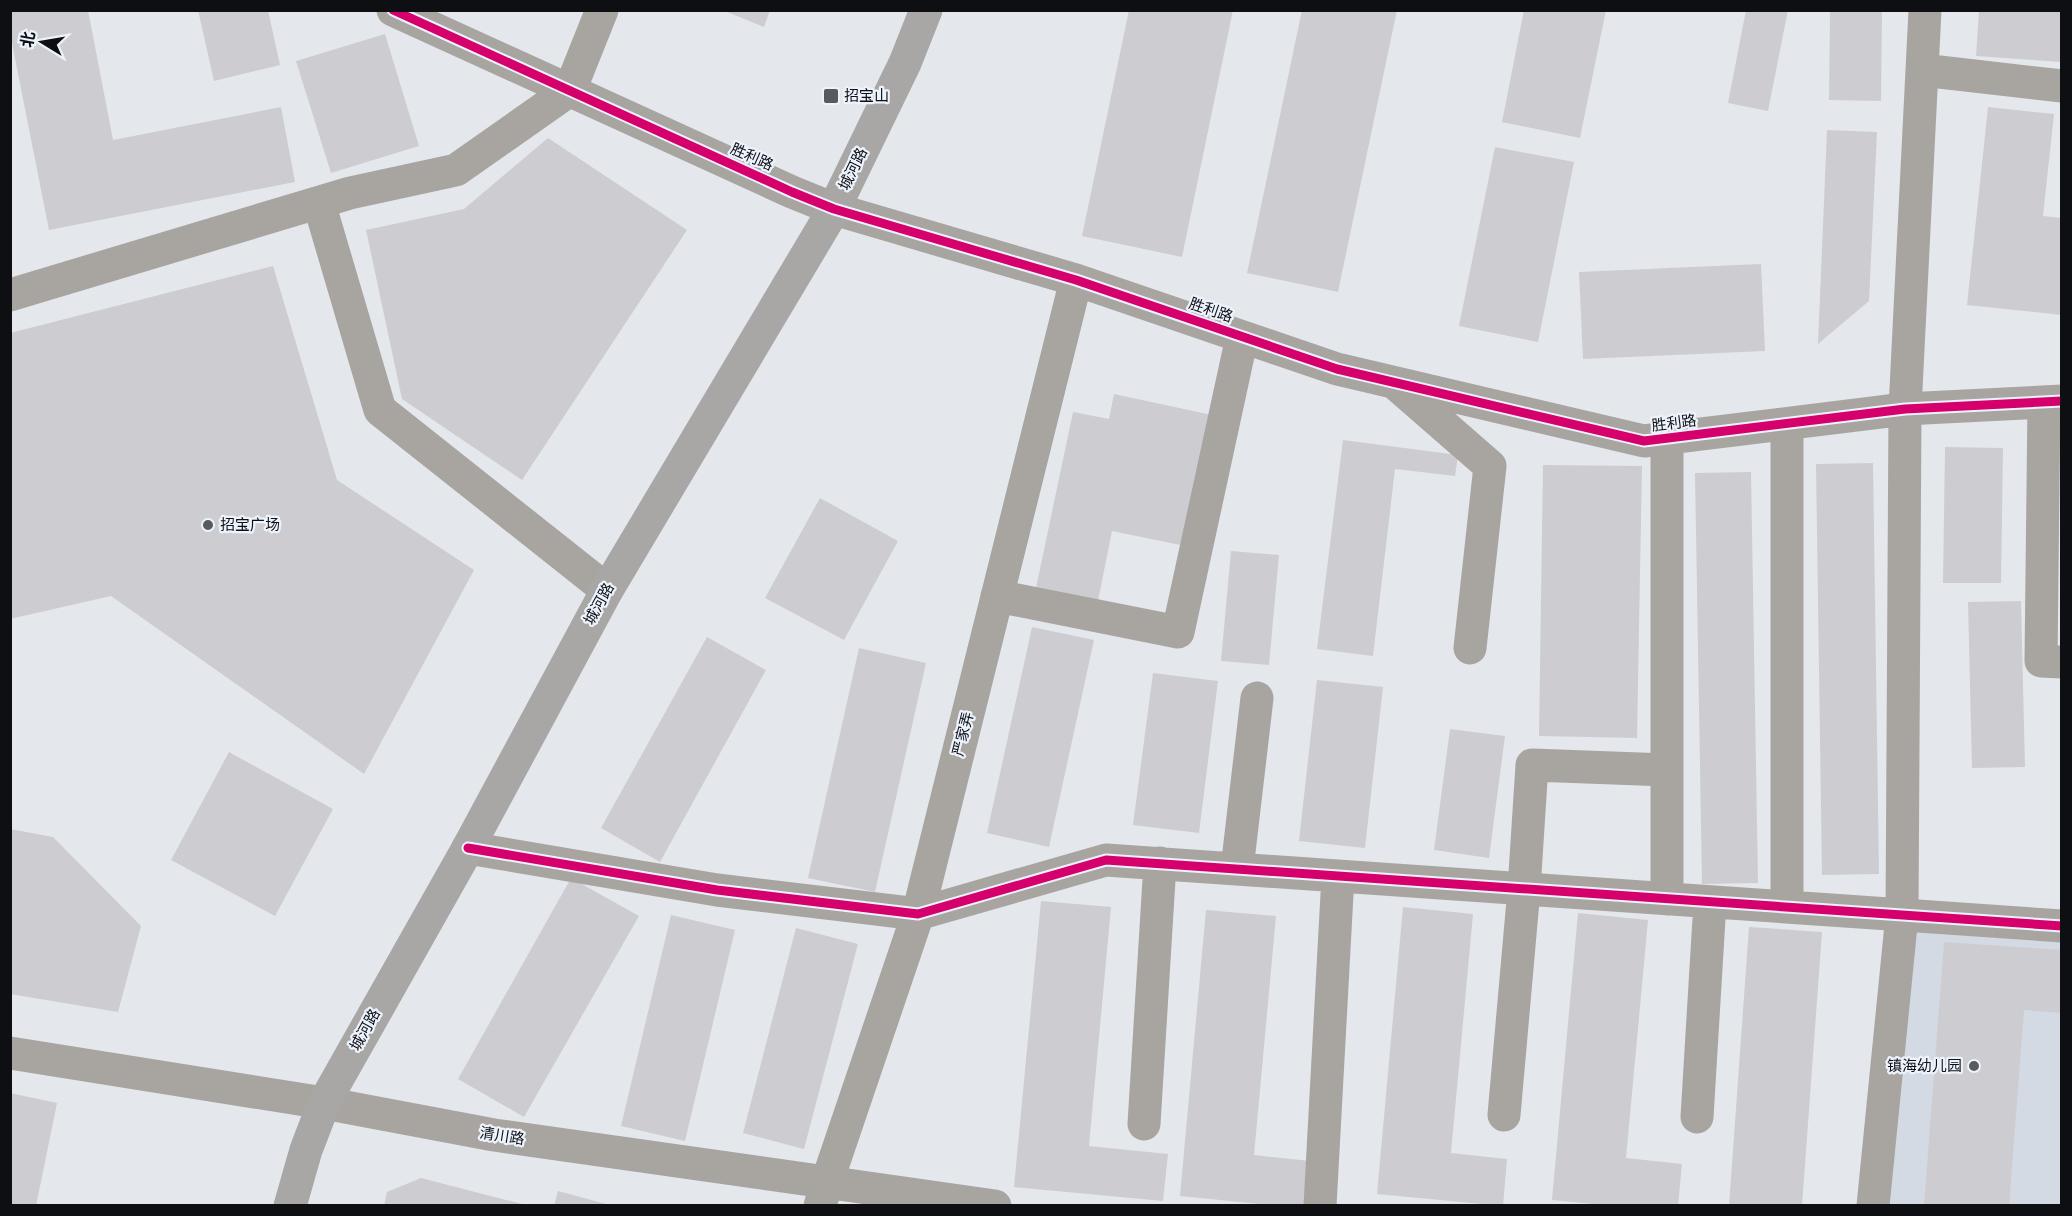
<svg xmlns="http://www.w3.org/2000/svg" width="2072" height="1216" font-family="'Asap Condensed','Noto Sans SC',sans-serif">
<style>
.built{fill:#d3dae4}
.building{fill:#cdcdd1}
.lines{fill:none;stroke-linecap:round;stroke-linejoin:round}
.minor{stroke:#a8a5a0;stroke-width:33}
.major{stroke:#a8a7a5;stroke-width:33}
.cycleway-casing{stroke:#edf3fc;stroke-width:13}
.cycleway{stroke:#d6006c;stroke-width:9}
.poi-dot{fill:#585b5e;stroke:#edf3fc;stroke-width:2}
.labels{text-anchor:middle;stroke-width:4.5;stroke-linejoin:round;paint-order:stroke}
.poi-label{font-size:15px;fill:#0d0f12;stroke:#edf3fc;text-anchor:start}
.street-label{font-size:15px;fill:#0d0f12;stroke:#edf3fc}
</style>
<rect width="100%" height="100%" fill="#e4e7ec"/>
<path class="built" d="M1902 915 2061 926V1205L1873 1206Z"/>
<path class="building" d="M10 10H88L113 140 281 107 295 182 49 230 10 33Z
M198 10H268L280 65 214 81Z
M722 10H770L764 27Z
M1129 10H1233L1182 257 1082 236Z
M1302 10H1397L1338 292 1247 273Z
M1524 10H1606L1580 138 1502 122Z
M1746 10H1788L1768 111 1728 103Z
M1830 10H1882L1881 101 1829 100Z
M1979 10H2062V62L1976 56Z
M385 34 419 146 331 173 296 61Z
M1988 107 2054 114 2043 216 2062 218V315L1967 305Z
M1827 130 1877 132 1869 301 1818 344Z
M548 138 687 230 522 480 402 399 366 230 464 209Z
M1495 147 1574 162 1538 342 1459 326Z
M1761 264 1765 351 1583 359 1579 272Z
M273 266 337 480 474 570 364 774 111 596 10 619V333Z
M1114 394 1212 415 1185 546 1112 531 1098 601 1036 588 1073 412 1109 419Z
M1343 440 1458 455 1455 476 1395 469 1373 656 1317 649Z
M1945 447 2003 448 2001 583H1943Z
M1873 463 1879 874 1822 875 1816 464Z
M1543 465 1642 466 1637 738 1539 736Z
M1751 472 1758 883 1702 884 1695 473Z
M820 498 898 541 844 640 765 598Z
M1231 551 1279 555 1269 665 1221 661Z
M2021 601 2025 767 1972 768 1968 602Z
M1032 627 1094 640 1049 847 987 833Z
M707 637 766 670 660 862 601 828Z
M859 648 926 663 875 892 808 878Z
M1153 673 1218 681 1199 833 1133 825Z
M1317 680 1383 687 1365 848 1299 841Z
M1450 729 1505 736 1489 858 1434 850Z
M229 752 333 809 275 916 171 860Z
M10 829 53 837 141 926 118 1012 10 994Z
M571 878 639 916 524 1117 458 1079Z
M1041 901 1111 907 1089 1146 1168 1154 1163 1201 1014 1187Z
M1403 907 1473 914 1451 1153 1507 1159 1503 1206 1377 1194Z
M1206 910 1276 916 1254 1155 1310 1161 1306 1206H1279L1180 1196Z
M1578 913 1648 920 1626 1158 1682 1164 1678 1206H1614L1552 1200Z
M671 915 735 930 685 1141 621 1126Z
M1749 927 1822 932 1802 1206H1729Z
M796 928 858 944 804 1149 743 1133Z
M1944 942 2062 950V1013L2024 1010 2009 1206 1924 1205Z
M10 1093 57 1103 36 1206H10Z
M421 1178 526 1205V1206H384L387 1192Z
M558 1191 610 1205V1206H554Z"/>
<g class="lines">
<path class="minor" d="M393 10 792 192 834 209 1076 280 1337 369 1644 441 1905 409 2062 401
M1922 70 2062 86
M319 203 380 410 607 590
M10 295 350 193 456 170 570 90 602 10
M1397 385 1490 466 1470 648
M2044 402 2041 661 2062 662
M1787 424V907
M1667 439V899
M997 596 1178 632 1242 337
M468 848 717 890 918 914 1106 860 2062 926
M1237 869 1257 698
M10 1053 324 1103 494 1135 995 1206
M1504 1115 1524 889 1532 765 1667 770
M1697 1117 1710 902
M1144 1124 1160 863
M820 1206 827 1182 918 914 1076 280
M1320 1206 1338 876
M1873 1206 1902 915 1905 409 1925 10"/>
<path class="major" d="M290 1206 306 1150 324 1103 468 848 607 590 834 209 905 63 926 10"/>
<g class="cycleway-casing">
<path id="cycleway" d="M393 10 792 192 834 209 1076 280 1337 369 1644 441 1905 409 2062 401
M468 848 717 890 918 914 1106 860 2062 926"/>
</g>
<use href="#cycleway" class="cycleway"/>
</g>
<g class="poi-dot">
<rect x="823" y="88" width="16" height="16" rx="3"/>
<circle cx="208" cy="525" r="6"/>
<circle cx="1974" cy="1066" r="6"/>
</g>
<g class="labels">
<g class="poi-label">
<text x="844" y="101">招宝山</text>
<text x="220" y="530">招宝广场</text>
<text x="1962" y="1071" text-anchor="end">镇海幼儿园</text>
</g>
<g class="street-label">
<text transform="translate(752 157) rotate(24)" y="5">胜利路</text>
<text transform="translate(853 169) rotate(-64)" y="5">城河路</text>
<text transform="translate(1211 310) rotate(19)" y="5">胜利路</text>
<text transform="translate(1674 423) rotate(-7)" y="5">胜利路</text>
<text transform="translate(599 604) rotate(-61)" y="5">城河路</text>
<text transform="translate(963 734) rotate(-76)" y="5">严家弄</text>
<text transform="translate(365 1030) rotate(-61)" y="5">城河路</text>
<text transform="translate(502 1136) rotate(9)" y="5">清川路</text>
</g>
</g>
<rect width="2072" height="1216" fill="none" stroke="#0d0f12" stroke-width="24"/>
<g transform="translate(42 42) rotate(281)" stroke="#edf3fc" stroke-width="4.5" paint-order="stroke">
<path d="M0-4.5L10 22L0 15L-10 22Z" fill="#0d0f12"/>
<text y="-9" font-size="16" font-weight="bold" text-anchor="middle" fill="#0d0f12">北</text>
</g>
</svg>
